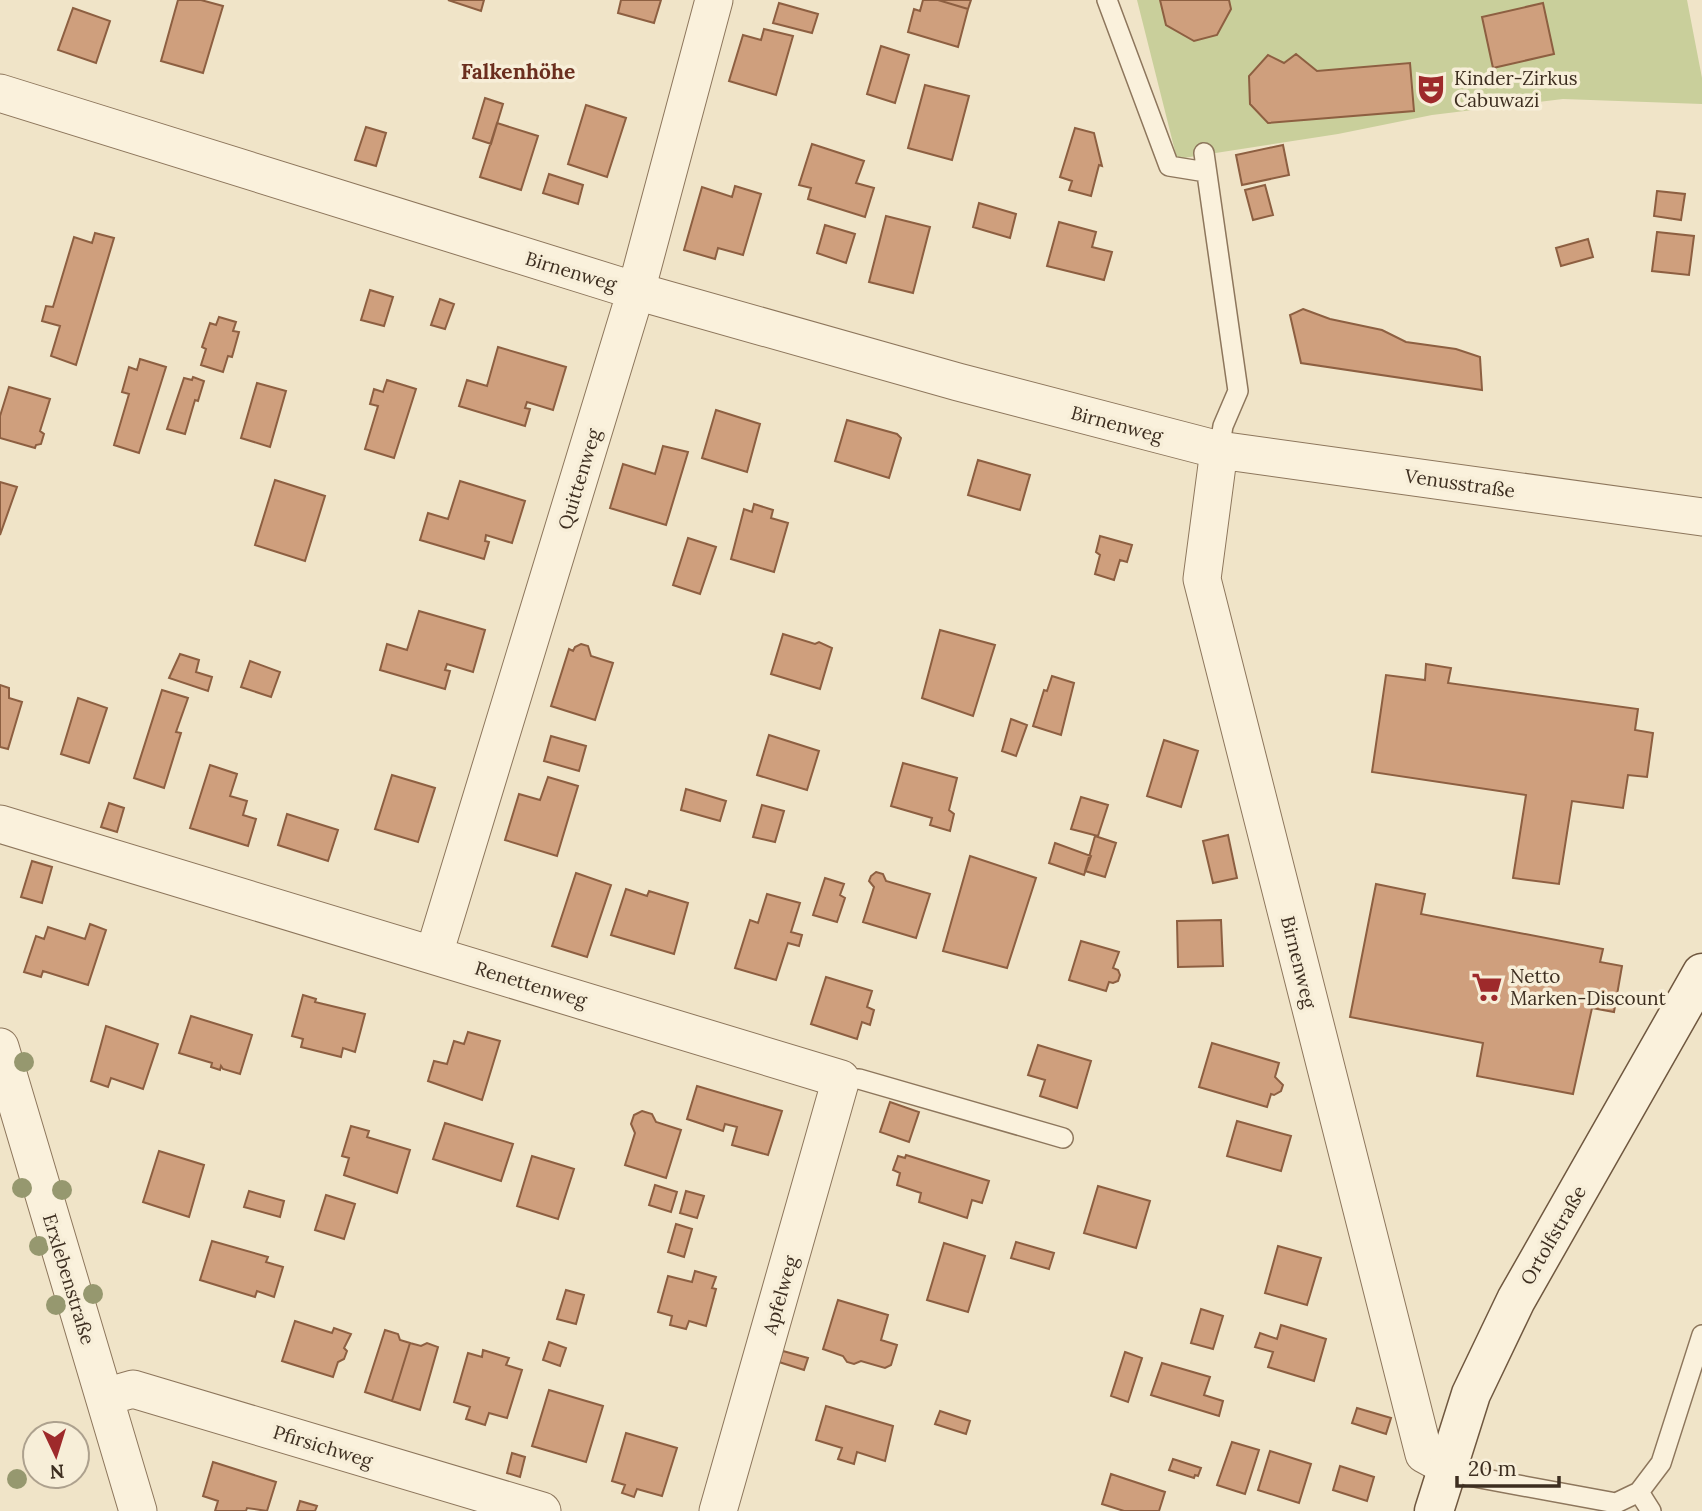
<svg xmlns="http://www.w3.org/2000/svg" width="1702" height="1511" font-family="Lora,serif">
<style>
.green{fill:#c9cf9b}
.building{fill:#cf9f7d;stroke:#8d5f41;stroke-width:2}
.lines{fill:none;stroke-linecap:round;stroke-linejoin:round}
.lane-casing{stroke:#8d765c;stroke-width:22}
.street-casing{stroke:#8d765c;stroke-width:39}
.secondary-casing{stroke:#6f573f;stroke-width:41}
.lane{stroke:#faf1dc;stroke-width:19}
.street{stroke:#faf1dc;stroke-width:37}
.secondary{stroke:#faf1dc;stroke-width:38}
.tree{fill:#96986f}
.labels{text-anchor:middle;stroke-width:7;stroke-linejoin:round;paint-order:stroke}
.poi-label{font-size:19px;fill:#3d2e20;stroke:#f7eed8;text-anchor:start}
.street-label{font-size:19px;fill:#3d2e20;stroke:#f7eed8}
.neighbourhood-label{font-size:21px;font-weight:bold;fill:#6b2e1e;stroke:#f7eed8}
</style>
<rect width="100%" height="100%" fill="#f0e4c8"/>
<path class="green" d="M1137 0H1687L1702 78V104L1563 99 1432 115 1338 134 1177 159Z"/>
<path class="building" d="M178 0H201L223 6 203 73 161 61Z
M448 0H484L481 11Z
M621 0H661L654 23 618 13Z
M923 0H938L968 9 958 47 908 32 914 9 920 11Z
M938 0H971L968 9Z
M1160 0H1229L1231 9 1217 35 1194 41 1166 25Z
M779 3 818 14 812 33 773 23Z
M1543 3 1554 54 1493 68 1482 17Z
M73 8 110 21 96 63 58 50Z
M764 29 793 36 776 95 729 81 743 35 761 40Z
M881 46 909 55 895 103 867 94Z
M1296 54 1317 71 1410 63 1414 111 1268 123 1250 104 1249 76 1268 55 1284 63Z
M925 85 969 96 952 160 908 148Z
M485 98 503 104 491 144 473 138Z
M586 105 626 118 607 177 568 164Z
M497 123 538 136 521 190 480 177Z
M366 127 386 133 376 166 355 160Z
M1075 128 1094 133 1102 166 1099 165 1091 196 1069 190 1072 181 1060 177Z
M812 144 864 161 856 183 874 188 865 217 808 199 811 188 799 185Z
M1283 145 1289 175 1242 185 1236 155Z
M549 174 583 185 578 204 543 193Z
M1265 185 1273 215 1253 220 1245 190Z
M735 186 761 194 743 255 718 248 715 259 684 250 702 187 732 197Z
M1657 191 1685 194 1681 220 1654 216Z
M979 203 1016 214 1010 238 973 227Z
M886 216 930 227 913 293 869 282Z
M1059 222 1096 232 1092 247 1112 252 1104 280 1047 266Z
M825 225 855 234 846 263 817 253Z
M1657 232 1694 236 1689 275 1652 271Z
M95 233 114 238 76 365 51 356 60 326 42 321 46 306 53 307 74 237 92 243Z
M1588 239 1593 257 1561 266 1556 248Z
M370 290 393 297 384 326 361 320Z
M440 299 454 304 445 329 431 325Z
M1303 309 1330 319 1382 330 1406 342 1456 349 1480 357 1482 390 1301 363 1290 315Z
M219 317 236 322 233 331 239 332 232 357 228 356 223 372 201 365 206 349 202 347 210 323 216 325Z
M498 347 566 367 553 410 527 402 525 408 530 409 525 426 459 406 467 380 487 386Z
M140 359 166 367 139 453 114 445 129 394 122 392 129 367 137 370Z
M193 377 204 381 198 401 195 400 185 434 167 429 184 378 192 380Z
M387 380 416 389 394 458 365 449 378 406 370 404 374 389 383 392Z
M257 383 286 391 270 447 241 438Z
M9 387 50 399 40 431 44 434 41 444 36 445 35 448 0 438V416Z
M716 410 760 424 747 472 702 458Z
M847 420 897 434 901 438 889 478 835 461Z
M663 446 688 452 666 525 610 508 623 464 655 474Z
M978 460 1030 475 1020 510 968 495Z
M275 480 325 496 305 561 255 545Z
M460 481 525 501 512 543 486 535 485 541 489 542 484 559 420 540 428 513 448 519Z
M0 482 17 487 0 535Z
M754 504 773 510 771 518 788 523 774 572 731 559 744 509 752 512Z
M1100 536 1132 545 1127 562 1120 560 1114 580 1095 574 1100 555 1096 552Z
M688 538 716 547 700 594 673 585Z
M419 611 485 630 473 672 447 664 445 670 450 671 445 689 380 670 387 644 407 650Z
M940 630 995 645 973 716 922 698Z
M783 634 815 644 819 642 832 648 820 689 771 674Z
M581 644 588 646 591 656 613 663 595 720 551 706 569 649 573 651 575 647Z
M180 654 199 660 196 672 212 677 208 691 169 678Z
M250 661 280 672 271 697 241 687Z
M1426 664 1451 668 1448 683 1638 709 1635 730 1653 733 1647 777 1628 775 1623 808 1572 801 1559 884 1513 878 1526 795 1372 772 1386 675 1425 680Z
M1052 676 1074 683 1061 735 1033 726 1044 690 1047 691Z
M0 685 9 688V698L22 702 8 749 0 747Z
M162 690 188 698 176 732 181 733 164 788 134 778Z
M78 698 107 708 89 763 61 754Z
M1011 719 1027 725 1016 756 1002 751Z
M769 735 819 751 807 790 757 775Z
M551 736 586 746 579 771 544 761Z
M1164 740 1198 751 1181 807 1147 796Z
M903 763 957 778 949 810 954 814 950 831 930 825 932 818 891 806Z
M210 765 237 774 230 796 247 801 243 815 256 819 248 846 190 828Z
M392 775 435 788 418 842 375 829Z
M548 777 578 786 557 856 505 840 519 794 540 800Z
M686 789 726 801 720 821 681 810Z
M1081 797 1108 805 1098 836 1071 829Z
M109 803 124 808 117 832 101 827Z
M762 805 784 811 775 842 753 837Z
M287 814 338 830 328 861 278 845Z
M1228 835 1237 878 1213 883 1203 841Z
M1095 836 1116 843 1105 877 1085 871Z
M1055 843 1091 856 1084 875 1049 863Z
M970 856 1036 878 1007 968 943 951Z
M32 861 52 867 42 903 21 897Z
M876 872 883 874 886 881 930 894 916 938 863 922 874 887 869 881 871 876Z
M576 873 611 885 587 957 552 946Z
M825 878 844 884 840 895 845 898 837 922 813 915Z
M1376 884 1425 894 1421 914 1603 949 1600 962 1622 966 1614 1012 1592 1008 1573 1094 1477 1076 1483 1043 1350 1017Z
M626 889 647 896 649 891 688 903 674 954 611 935Z
M767 894 800 903 791 932 802 935 799 946 788 943 776 980 735 968 750 920 758 923Z
M1221 920 1223 966 1178 967 1177 921Z
M90 924 106 930 88 985 43 971 41 977 24 972 36 936 44 939 48 927 85 939Z
M1081 941 1119 952 1113 968 1118 970 1120 975 1118 981 1113 983 1109 982 1106 991 1069 980Z
M826 977 872 991 867 1007 874 1010 870 1025 862 1022 857 1039 811 1024Z
M303 995 316 999 315 1002 365 1014 355 1052 343 1048 341 1057 301 1047 303 1039 292 1036Z
M191 1016 252 1035 240 1074 223 1069 221 1066 220 1070 211 1067 212 1063 179 1053Z
M106 1026 158 1044 143 1089 111 1078 108 1087 91 1081Z
M468 1032 500 1041 482 1100 428 1081 434 1061 447 1064 454 1041 464 1044Z
M1212 1043 1279 1063 1275 1077 1283 1085 1281 1091 1274 1095 1271 1094 1267 1107 1199 1087Z
M1038 1045 1091 1061 1077 1108 1040 1096 1045 1080 1028 1075Z
M697 1086 782 1111 768 1155 732 1145 737 1127 725 1124 723 1131 687 1119Z
M890 1102 919 1112 909 1142 880 1132Z
M642 1111 652 1114 656 1122 681 1130 666 1178 625 1165 635 1133 631 1124 634 1115Z
M1237 1121 1291 1136 1281 1171 1227 1156Z
M445 1123 513 1144 501 1181 433 1159Z
M351 1126 369 1131 367 1137 410 1150 397 1193 344 1175 349 1158 342 1156Z
M159 1151 204 1165 189 1217 143 1202Z
M906 1155 989 1181 982 1203 972 1200 967 1218 919 1202 921 1193 897 1185 900 1173 893 1170 898 1156 905 1158Z
M532 1156 574 1169 558 1219 517 1206Z
M655 1185 677 1192 671 1212 649 1205Z
M1098 1186 1150 1201 1136 1248 1084 1233Z
M249 1191 284 1201 280 1217 244 1207Z
M686 1191 704 1196 697 1218 680 1213Z
M326 1195 355 1204 344 1239 315 1230Z
M676 1224 692 1229 684 1257 668 1252Z
M212 1241 268 1257 266 1262 283 1267 274 1297 257 1291 255 1297 200 1280Z
M1016 1242 1054 1253 1049 1269 1011 1258Z
M944 1243 985 1256 968 1312 927 1300Z
M1278 1246 1321 1258 1307 1305 1265 1293Z
M695 1271 716 1277 712 1288 716 1289 706 1326 689 1321 686 1329 670 1325 672 1316 658 1312 668 1276 692 1282Z
M566 1290 584 1295 576 1324 557 1319Z
M838 1300 888 1315 881 1340 897 1345 891 1365 885 1368 861 1361 854 1364 847 1362 843 1356 823 1349Z
M1201 1309 1223 1316 1213 1349 1191 1343Z
M295 1321 332 1333 334 1328 351 1334 344 1348 347 1351 344 1359 338 1362 333 1377 282 1361Z
M1281 1325 1326 1339 1314 1381 1268 1367 1273 1352 1255 1347 1260 1333 1277 1339Z
M385 1330 398 1334 400 1340 410 1343 392 1401 365 1392Z
M549 1342 566 1348 560 1366 543 1360Z
M410 1343 421 1346 427 1343 438 1347 420 1410 392 1401Z
M483 1350 509 1358 506 1365 522 1370 507 1418 489 1413 485 1425 466 1419 470 1407 454 1402 468 1353 482 1357Z
M783 1351 808 1358 804 1370 779 1362Z
M1125 1352 1142 1358 1128 1402 1111 1396Z
M1162 1363 1210 1377 1204 1395 1223 1401 1219 1416 1151 1395Z
M549 1390 603 1406 586 1462 532 1446Z
M826 1406 893 1426 885 1461 857 1452 854 1464 838 1459 842 1448 816 1440Z
M1357 1408 1391 1418 1386 1434 1352 1423Z
M940 1411 970 1421 966 1434 935 1424Z
M626 1433 677 1448 662 1496 637 1489 634 1497 622 1493 625 1485 612 1481Z
M1232 1442 1259 1450 1245 1494 1217 1485Z
M1270 1451 1311 1464 1299 1503 1258 1490Z
M512 1453 525 1457 520 1477 507 1473Z
M1173 1459 1201 1468 1198 1476 1195 1475 1194 1478 1169 1470Z
M213 1462 276 1482 267 1511 247 1508 246 1511H215L218 1501 203 1496Z
M1340 1466 1374 1477 1367 1501 1333 1490Z
M1111 1474 1165 1492 1159 1511H1124L1102 1504Z
M300 1501 317 1506 315 1511H297Z"/>
<g class="lines">
<g class="lane-casing">
<path id="lane" d="M1107 0 1169 166 1206 172
M1204 153 1238 391 1223 426 1219 450
M841 1079H859L1063 1138
M1448 1467 1469 1476 1616 1503 1639 1492 1661 1463 1702 1335
M1639 1492 1651 1511"/>
</g>
<g class="street-casing">
<path id="street" d="M0 93 636 291 958 382 1219 450 1702 517
M1219 450 1202 579 1424 1454 1448 1467
M0 824 841 1079 718 1511
M434 954 636 291 714 0
M0 1047 138 1511
M105 1397 133 1389 542 1511"/>
</g>
<g class="secondary-casing">
<path id="secondary" d="M1434 1511 1471 1394 1516 1300 1702 973"/>
</g>
<use href="#lane" class="lane"/>
<use href="#street" class="street"/>
<use href="#secondary" class="secondary"/>
</g>
<g class="tree">
<circle cx="24" cy="1062" r="10"/>
<circle cx="22" cy="1188" r="10"/>
<circle cx="62" cy="1190" r="10"/>
<circle cx="39" cy="1246" r="10"/>
<circle cx="93" cy="1294" r="10"/>
<circle cx="56" cy="1305" r="10"/>
<circle cx="17" cy="1479" r="10"/>
</g>
<defs>
<g id="theatre-bare" transform="scale(2.415)"><path d="M-5-5.5Q0-4 5-5.5V0Q5 5 0 6Q-5 5-5 0ZM-3.3-2.5H-1v1.5H-3.3ZM1-2.5H3.3v1.5H1ZM-2.8 1Q0 5.5 2.8 1Z" fill="#9e2a2b" stroke="#f7eed8" stroke-width="2.5" paint-order="stroke"/></g>
<g id="supermarket-bare" transform="scale(2.415)"><path d="M-6-5.5h2.5l.6 2H6L4.5 2H-2.5L-4.4-4H-6ZM-1.5 3.2a1.3 1.3 0 1 0 .1 0ZM3 3.2a1.3 1.3 0 1 0 .1 0Z" fill="#9e2a2b" stroke="#f7eed8" stroke-width="2.5" paint-order="stroke"/></g>
</defs>
<g fill-rule="evenodd">
<use href="#theatre-bare" x="1431" y="89"/>
<use href="#supermarket-bare" x="1487" y="987"/>
</g>
<g class="labels">
<g class="poi-label">
<text x="1454" y="85">Kinder-Zirkus<tspan x="1454" dy="22">Cabuwazi</tspan></text>
<text x="1510" y="983">Netto<tspan x="1510" dy="22">Marken-Discount</tspan></text>
</g>
<g class="street-label">
<text transform="translate(571 271) rotate(17)" y="7">Birnenweg</text>
<text transform="translate(1117 424) rotate(15)" y="7">Birnenweg</text>
<text transform="translate(579 479) rotate(-73)" y="7">Quittenweg</text>
<text transform="translate(1460 483) rotate(8)" y="7">Venusstraße</text>
<text transform="translate(1299 962) rotate(76)" y="7">Birnenweg</text>
<text transform="translate(531 984) rotate(17)" y="7">Renettenweg</text>
<text transform="translate(1553 1235) rotate(-60)" y="7">Ortolfstraße</text>
<text transform="translate(69 1279) rotate(73)" y="7">Erxlebenstraße</text>
<text transform="translate(780 1295) rotate(-74)" y="7">Apfelweg</text>
<text transform="translate(323 1446) rotate(17)" y="7">Pfirsichweg</text>
</g>
<g class="neighbourhood-label">
<text x="518" y="79">Falkenhöhe</text>
</g>
</g>
<g transform="translate(56 1455) rotate(176)"><circle r="33" fill="#f7eed8" stroke="#ada18e" stroke-width="2"/>
<path d="M0-5L12 26L0 18L-12 26Z" fill="#9e2a2b"/>
<text y="-10" font-size="19" font-weight="bold" text-anchor="middle" fill="#3d2e20">N</text>
</g>
<path d="M1457 1476v10h102v-10" fill="none" stroke="#3d2e20" stroke-width="3.5"/>
<text x="1468" y="1476" font-size="21" fill="#3d2e20" stroke="#f7eed8" stroke-width="5" paint-order="stroke">20 m</text>
</svg>
